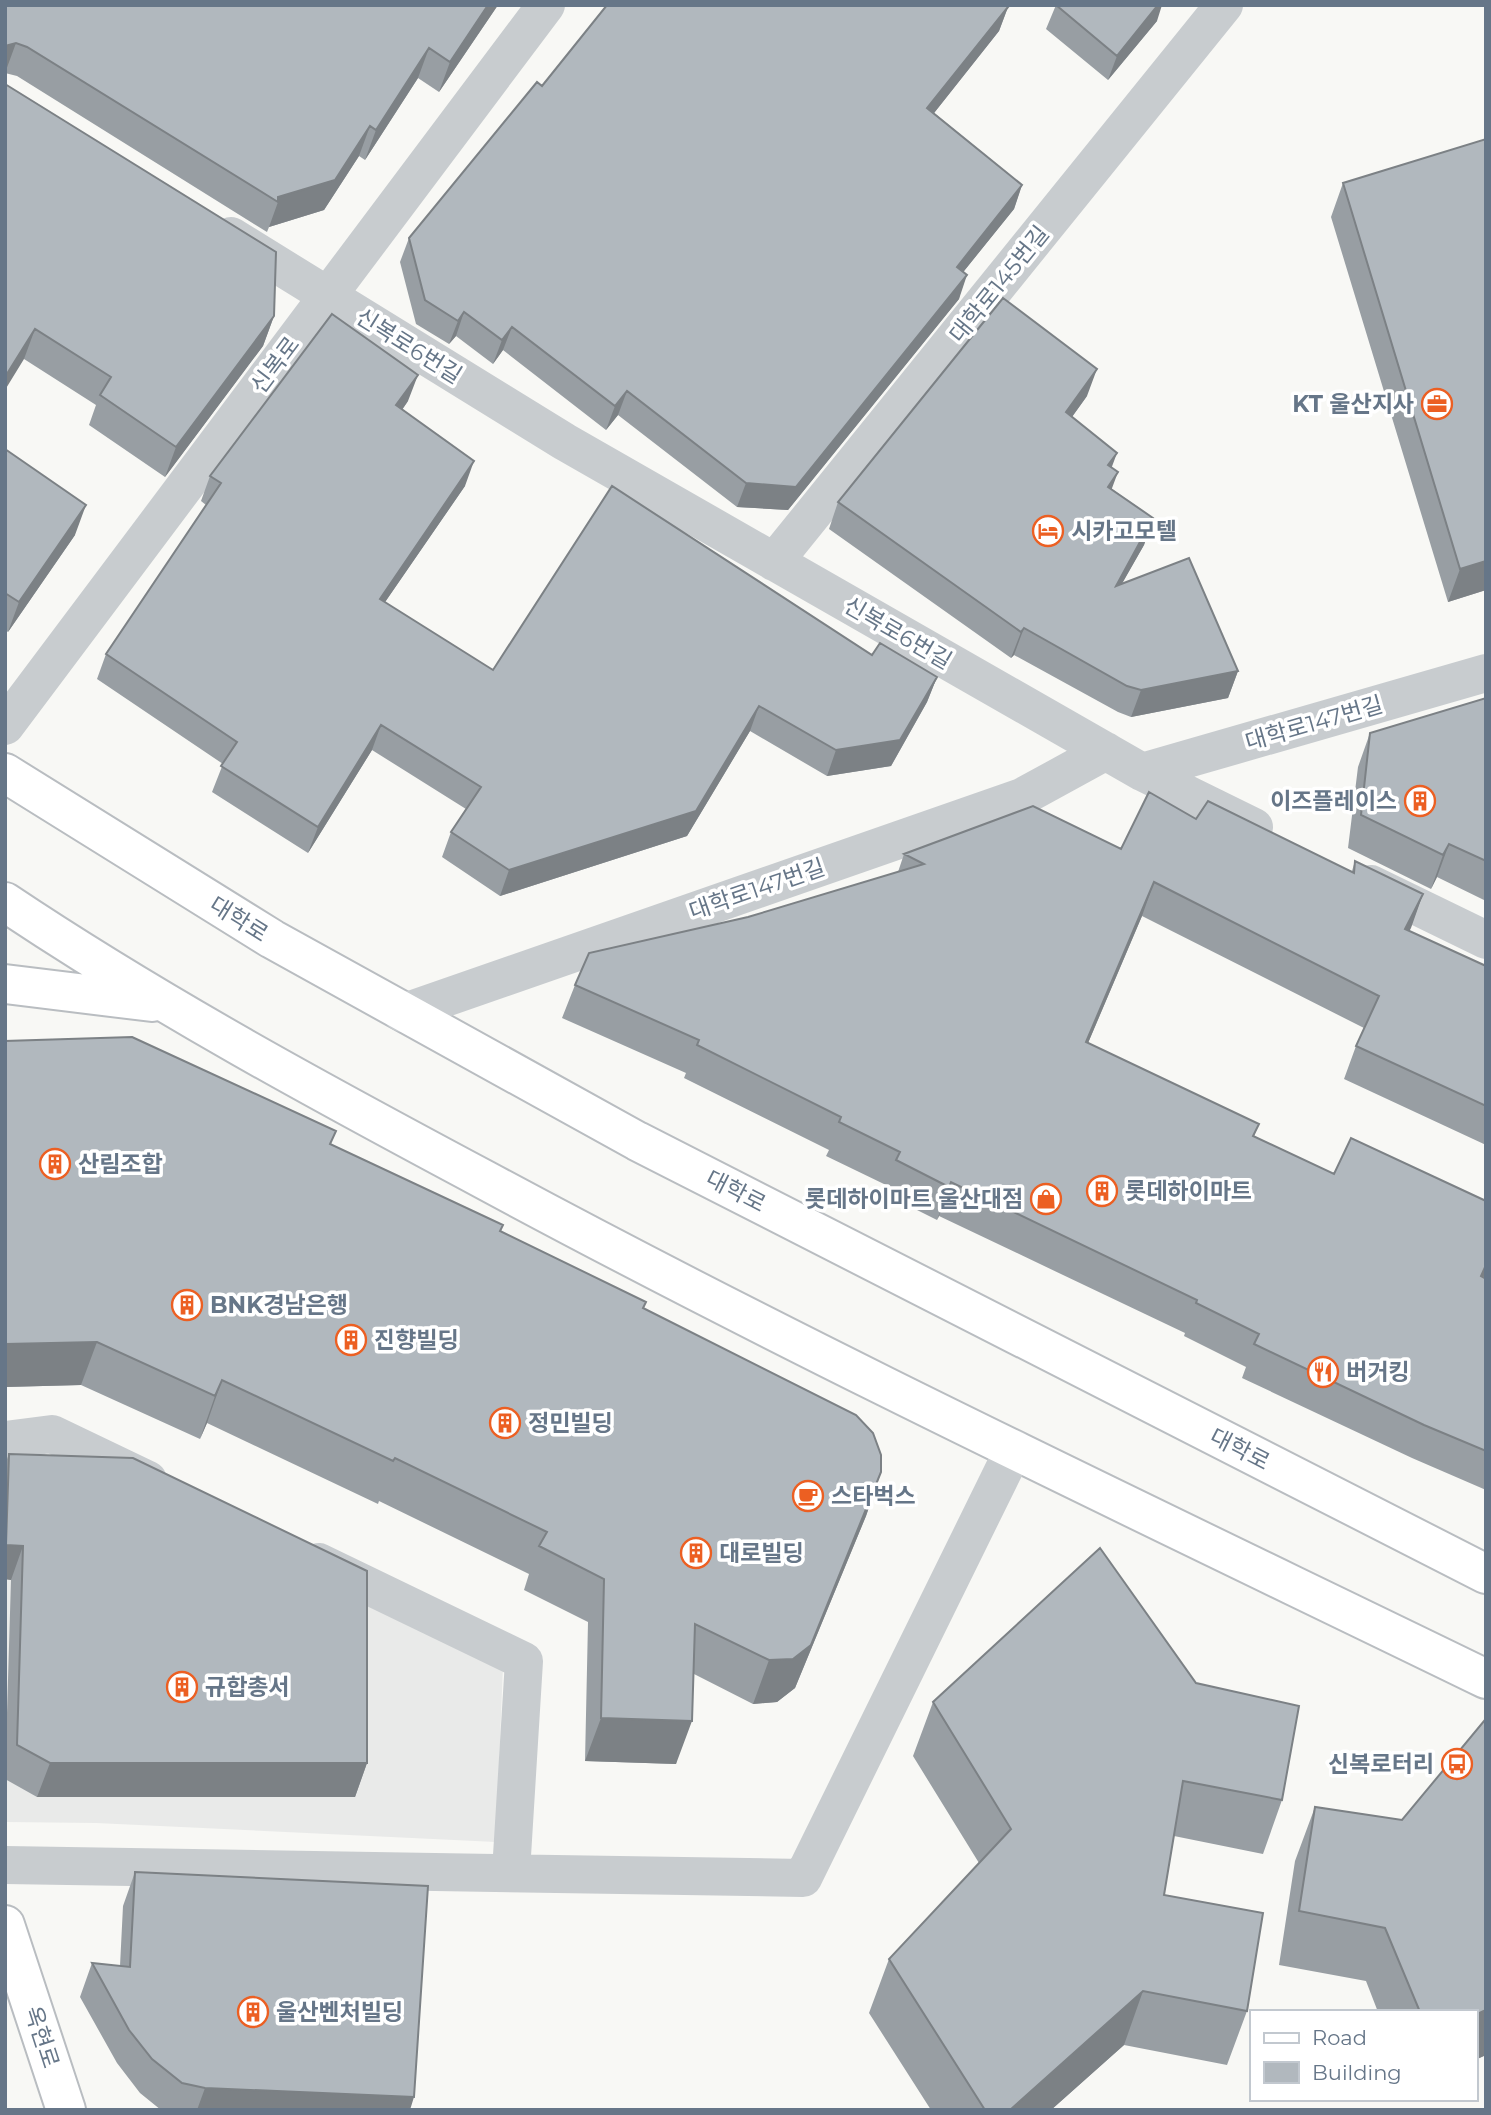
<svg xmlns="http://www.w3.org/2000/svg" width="1491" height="2115" font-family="Montserrat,'Noto Sans KR',sans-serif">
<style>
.built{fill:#e9eae9}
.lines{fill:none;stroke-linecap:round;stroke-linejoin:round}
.major-casing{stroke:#b9bdc1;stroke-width:42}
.minor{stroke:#c8cccf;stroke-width:38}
.major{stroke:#fff;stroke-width:38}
.wall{fill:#989ea3}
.shaded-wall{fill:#7c8185}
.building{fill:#b1b8be;stroke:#7c8185;stroke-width:2}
.labels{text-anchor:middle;stroke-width:7;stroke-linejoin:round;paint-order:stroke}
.street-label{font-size:23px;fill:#667688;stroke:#fff}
.poi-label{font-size:23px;font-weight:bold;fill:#667688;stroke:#fff;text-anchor:start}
</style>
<rect width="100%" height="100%" fill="#f8f8f5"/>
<path class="built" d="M65 1457 503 1666 496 1842 96 1823 5 1822V1463Z"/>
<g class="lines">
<g class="major-casing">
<path id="major" d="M5 773 272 939 637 1141 1486 1574
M5 902C159 1005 322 1093 485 1180 813 1357 1151 1516 1486 1679
M5 984 152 1002
M5 1925 66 2110"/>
</g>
<path class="minor" d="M231 236 565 442 1142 772 1254 827
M774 562 1224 5
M5 726 546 5
M1142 772 1486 673
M1371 884 1486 940
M402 1013 1022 797 1106 751
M5 1440 52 1434 148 1480
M319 1562 524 1661 511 1872
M5 1865 803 1878 1014 1449"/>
<use href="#major" class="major"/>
</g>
<path class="wall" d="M5 5H498L439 92 418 78 365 160 359 156 324 210 269 227 267 232 17 76 5 73Z
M1056 5 1157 21 1108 80 1046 29Z
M1008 7 999 31 934 113 1022 185 1014 209 963 272 959 299 788 510 737 507 618 415 606 430 503 350 493 364 456 336 449 344 416 324 400 262 409 238 542 86Z
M5 84 274 316 263 346 165 477 89 425 96 405 24 359Z
M1486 139V590L1448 602 1331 217 1343 183Z
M1087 396 1072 417 1111 468 1112 489 1153 518 1144 545 1122 583 1238 671 1228 698 1131 717 1118 712 1014 655 1011 658 829 529 838 502Z
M408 401 402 410 465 486 385 602 493 670 872 655 937 677 927 702 891 766 827 776 750 731 687 836 500 896 442 857 451 832 466 809 372 750 308 853 212 792 223 764 97 679 106 654 206 505 201 501 210 476Z
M5 449 75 535 8 632 5 630Z
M1486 698V901L1437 877 1431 889 1348 848 1358 767 1370 733Z
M1196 819 1352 871 1355 861 1423 894 1409 931 1486 966V1145L1344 1079 1356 1046 1364 1028 1142 916 1088 1043 1259 1124 1254 1136 1334 1174 1486 1201V1272L1483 1278 1486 1279V1490L1412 1458 1242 1378 1246 1367 1184 1336 1185 1333 939 1216 937 1220 883 1193 886 1185 826 1156 829 1150 684 1078 686 1073 562 1018 575 985 748 917 898 872 904 854 1121 849Z
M5 1041 331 1145 503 1225 500 1231 646 1302 643 1309 881 1472 866 1516 795 1688 777 1702 753 1704 694 1674 676 1764 585 1761 588 1622 524 1590 529 1574 379 1501 378 1504 207 1423 200 1439 81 1385 5 1387Z
M9 1454 367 1763 355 1797H37L5 1779 11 1580 5 1579V1464Z
M1196 1683 1282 1800 1263 1854 1174 1836 1164 1895 1247 2011 1227 2065 1124 2045 1051 2110H931L869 2013 889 1959 979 1863 913 1756 933 1702Z
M1486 1723V2055L1475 2060V2012H1378L1366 1981 1279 1965 1295 1861 1315 1807 1402 1820Z
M135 1872 410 2110H161L140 2093 117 2063 80 1997 92 1963 120 1966 123 1906Z"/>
<path class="shaded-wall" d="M488 5H498L439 92 450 62Z
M1158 5H1162L1157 21 1108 80 1117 56Z
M1008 7 999 31 919 132 927 108Z
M16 43 5 73V46Z
M429 48 418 78 365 160 376 130Z
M370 126 359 156 324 210 269 227 278 202V197Z
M1022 185 1014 209 948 291 957 267Z
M967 275 959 299 788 510 737 507 746 483Z
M464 312 456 336 449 344 458 321Z
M274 316 263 346 165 477 176 447Z
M512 327 503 350 493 364 502 340Z
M35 329 24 359 5 390V377Z
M1097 369 1087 396 1056 439 1066 412Z
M418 375 408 401 387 431 396 405Z
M627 391 618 415 606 430 615 406Z
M1117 453 1107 480 1108 465Z
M474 461 465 486 370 624 380 599Z
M1118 472 1108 499V487Z
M86 505 75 535 8 632 19 602Z
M1153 518 1144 545 1106 612 1116 586Z
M1486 561V590L1448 602 1460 569Z
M1024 628 1014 655 1011 658 1021 632Z
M1238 671 1228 698 1131 717 1141 690Z
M937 677 927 702 891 766 827 776 836 750Z
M759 706 750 731 687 836 500 896 509 870Z
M381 725 372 750 308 853 318 827Z
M1449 844 1437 877 1431 889 1443 855Z
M1154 882 1142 916 1074 1076 1086 1042Z
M1423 894 1411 928 1393 963 1405 929Z
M951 1182 939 1216 937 1220 949 1187Z
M1486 1265V1272L1468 1310 1481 1276Z
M97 1342 81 1385 5 1387V1344Z
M222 1380 207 1423 200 1439 215 1396Z
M881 1472 866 1516 795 1688 777 1702 753 1704 769 1660Z
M6 1545 23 1546 11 1580 5 1579V1549Z
M601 1718 692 1721 676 1764 585 1761Z
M50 1763H367L355 1797H37Z
M1143 1991 1124 2045 1051 2110H1010Z
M1486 2010V2055L1475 2060V2015Z
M205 2088 414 2097 410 2110H197Z"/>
<path class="building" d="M5 5H488L450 62 429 48 376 130 370 126 335 180 278 197V202L27 47 16 43 5 46Z
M607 5H1006L1008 7 927 108 1022 185 957 267 967 275 796 487 746 483 627 391 615 406 512 327 502 340 464 312 458 321 425 300 409 238 537 82 542 86Z
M1056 5H1158L1117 56Z
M5 84 276 252 274 316 176 447 100 395 111 377 35 329 5 377Z
M1486 139V561L1460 569 1343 183Z
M1003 298 1097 369 1066 412 1117 453 1108 465 1118 472 1108 487 1153 518 1116 586 1189 558 1238 671 1141 690 1127 686 1024 628 1021 632 838 502Z
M332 314 418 375 396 405 474 461 380 599 493 670 612 486 872 655 880 643 937 677 900 740 836 750 759 706 696 811 509 870 451 832 481 787 381 725 318 827 221 766 237 742 106 654 221 483 210 476Z
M5 449 86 505 19 602 5 593Z
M1486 698V861L1449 844 1443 855 1361 815 1370 733Z
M1149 792 1196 819 1208 801 1354 873 1355 861 1423 894 1405 929 1486 966V1106L1356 1046 1379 996 1154 882 1086 1042 1259 1124 1253 1136 1334 1174 1351 1138 1486 1201V1265L1481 1276 1486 1279V1451L1424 1425 1254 1344 1259 1334 1196 1303 1197 1300 951 1182 949 1187 896 1160 900 1152 839 1122 841 1117 697 1045 699 1040 575 985 589 953 748 917 924 864 904 854 1033 806 1121 849Z
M132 1037 336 1131 330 1144 503 1225 500 1231 646 1302 643 1308 856 1415 873 1433 881 1455V1472L811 1645 793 1659 769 1660 695 1624 692 1721 601 1718 604 1579 539 1546 547 1532 395 1458 393 1461 222 1380 215 1396 97 1342 5 1344V1041Z
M9 1454 133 1458 367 1571V1763H50L17 1745 23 1546 6 1545Z
M1100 1548 1196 1683 1299 1706 1282 1800 1183 1781 1164 1895 1263 1913 1247 2011 1143 1991 1010 2110H985L889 1959 1011 1829 933 1702Z
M1484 1721 1486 1723V2010L1475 2015V2012H1420L1385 1928 1299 1911 1315 1807 1402 1820Z
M135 1872 428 1886 414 2097 205 2088 182 2083 152 2059 129 2030 92 1963 130 1967Z"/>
<defs>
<g id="office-ring" transform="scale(1.575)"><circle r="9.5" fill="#fff" stroke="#ec5f22" stroke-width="1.5"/><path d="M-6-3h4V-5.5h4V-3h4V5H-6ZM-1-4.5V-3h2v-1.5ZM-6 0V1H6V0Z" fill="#ec5f22"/></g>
<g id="hotel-ring" transform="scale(1.575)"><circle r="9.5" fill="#fff" stroke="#ec5f22" stroke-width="1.5"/><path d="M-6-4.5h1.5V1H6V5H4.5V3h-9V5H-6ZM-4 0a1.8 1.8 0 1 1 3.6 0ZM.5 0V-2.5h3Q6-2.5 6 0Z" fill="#ec5f22"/></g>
<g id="building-ring" transform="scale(1.575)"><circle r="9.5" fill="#fff" stroke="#ec5f22" stroke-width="1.5"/><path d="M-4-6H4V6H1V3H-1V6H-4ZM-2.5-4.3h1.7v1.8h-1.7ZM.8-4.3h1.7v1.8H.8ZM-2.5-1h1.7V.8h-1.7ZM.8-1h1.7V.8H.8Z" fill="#ec5f22"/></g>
<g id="shop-ring" transform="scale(1.575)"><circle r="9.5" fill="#fff" stroke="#ec5f22" stroke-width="1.5"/><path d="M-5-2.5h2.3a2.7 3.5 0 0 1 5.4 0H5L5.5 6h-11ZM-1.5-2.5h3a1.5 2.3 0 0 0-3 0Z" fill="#ec5f22"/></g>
<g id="restaurant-ring" transform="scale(1.575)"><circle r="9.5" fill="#fff" stroke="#ec5f22" stroke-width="1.5"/><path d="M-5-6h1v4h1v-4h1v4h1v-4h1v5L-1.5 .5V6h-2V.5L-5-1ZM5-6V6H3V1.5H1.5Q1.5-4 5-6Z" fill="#ec5f22"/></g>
<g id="cafe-ring" transform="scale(1.575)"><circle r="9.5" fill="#fff" stroke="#ec5f22" stroke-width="1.5"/><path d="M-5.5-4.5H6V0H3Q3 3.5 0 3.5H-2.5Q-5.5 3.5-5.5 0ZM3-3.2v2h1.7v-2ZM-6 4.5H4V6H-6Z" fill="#ec5f22"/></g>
<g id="bus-ring" transform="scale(1.575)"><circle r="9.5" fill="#fff" stroke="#ec5f22" stroke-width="1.5"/><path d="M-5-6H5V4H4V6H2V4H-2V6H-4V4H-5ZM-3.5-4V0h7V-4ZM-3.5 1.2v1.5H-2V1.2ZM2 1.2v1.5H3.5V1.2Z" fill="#ec5f22"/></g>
</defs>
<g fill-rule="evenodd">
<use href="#office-ring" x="1437" y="404"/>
<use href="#hotel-ring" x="1048" y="531"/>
<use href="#building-ring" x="1420" y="801"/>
<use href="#building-ring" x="55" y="1164"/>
<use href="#building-ring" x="1102" y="1191"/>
<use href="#shop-ring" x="1046" y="1199"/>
<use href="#building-ring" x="187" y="1305"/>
<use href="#building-ring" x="351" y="1340"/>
<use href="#restaurant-ring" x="1323" y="1372"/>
<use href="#building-ring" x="505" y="1423"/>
<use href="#cafe-ring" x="808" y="1496"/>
<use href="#building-ring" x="696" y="1553"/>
<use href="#building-ring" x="182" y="1687"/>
<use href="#bus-ring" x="1457" y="1764"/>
<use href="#building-ring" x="253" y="2012"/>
</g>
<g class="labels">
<g class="street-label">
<text transform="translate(999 284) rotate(-51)" y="8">대학로145번길</text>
<text transform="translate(409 346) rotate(32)" y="8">신복로6번길</text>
<text transform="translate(275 365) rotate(-53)" y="8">신복로</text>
<text transform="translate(898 633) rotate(30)" y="8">신복로6번길</text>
<text transform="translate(1314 723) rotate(-16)" y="8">대학로147번길</text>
<text transform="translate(757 889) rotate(-19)" y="8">대학로147번길</text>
<text transform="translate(239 919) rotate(32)" y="8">대학로</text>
<text transform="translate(736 1191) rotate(27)" y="8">대학로</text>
<text transform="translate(1240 1449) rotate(27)" y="8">대학로</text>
<text transform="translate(42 2037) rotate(72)" y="8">옥현로</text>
</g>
<g class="poi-label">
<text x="1414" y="412" text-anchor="end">KT 울산지사</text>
<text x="1071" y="539">시카고모텔</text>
<text x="1397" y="809" text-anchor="end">이즈플레이스</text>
<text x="78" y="1172">산림조합</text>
<text x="1125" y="1199">롯데하이마트</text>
<text x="1023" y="1207" text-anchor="end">롯데하이마트 울산대점</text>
<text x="210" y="1313">BNK경남은행</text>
<text x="374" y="1348">진향빌딩</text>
<text x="1346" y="1380">버거킹</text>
<text x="528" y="1431">정민빌딩</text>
<text x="831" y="1504">스타벅스</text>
<text x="719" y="1561">대로빌딩</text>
<text x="205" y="1695">규합총서</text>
<text x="1434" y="1772" text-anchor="end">신복로터리</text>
<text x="276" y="2020">울산벤처빌딩</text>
</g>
</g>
<rect width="1491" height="2115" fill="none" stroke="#667688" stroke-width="14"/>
<rect x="1250" y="2010" width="228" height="91" fill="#ffffff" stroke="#c2c8cf" stroke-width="2"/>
<rect x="1264" y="2033" width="35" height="10" fill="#ffffff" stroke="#c2c8cf" stroke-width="2"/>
<text x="1312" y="2045" font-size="21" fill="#667688">Road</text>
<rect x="1264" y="2062" width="35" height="21" fill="#b1b8be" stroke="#c2c8cf" stroke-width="2"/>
<text x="1312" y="2080" font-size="21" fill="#667688">Building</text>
</svg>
